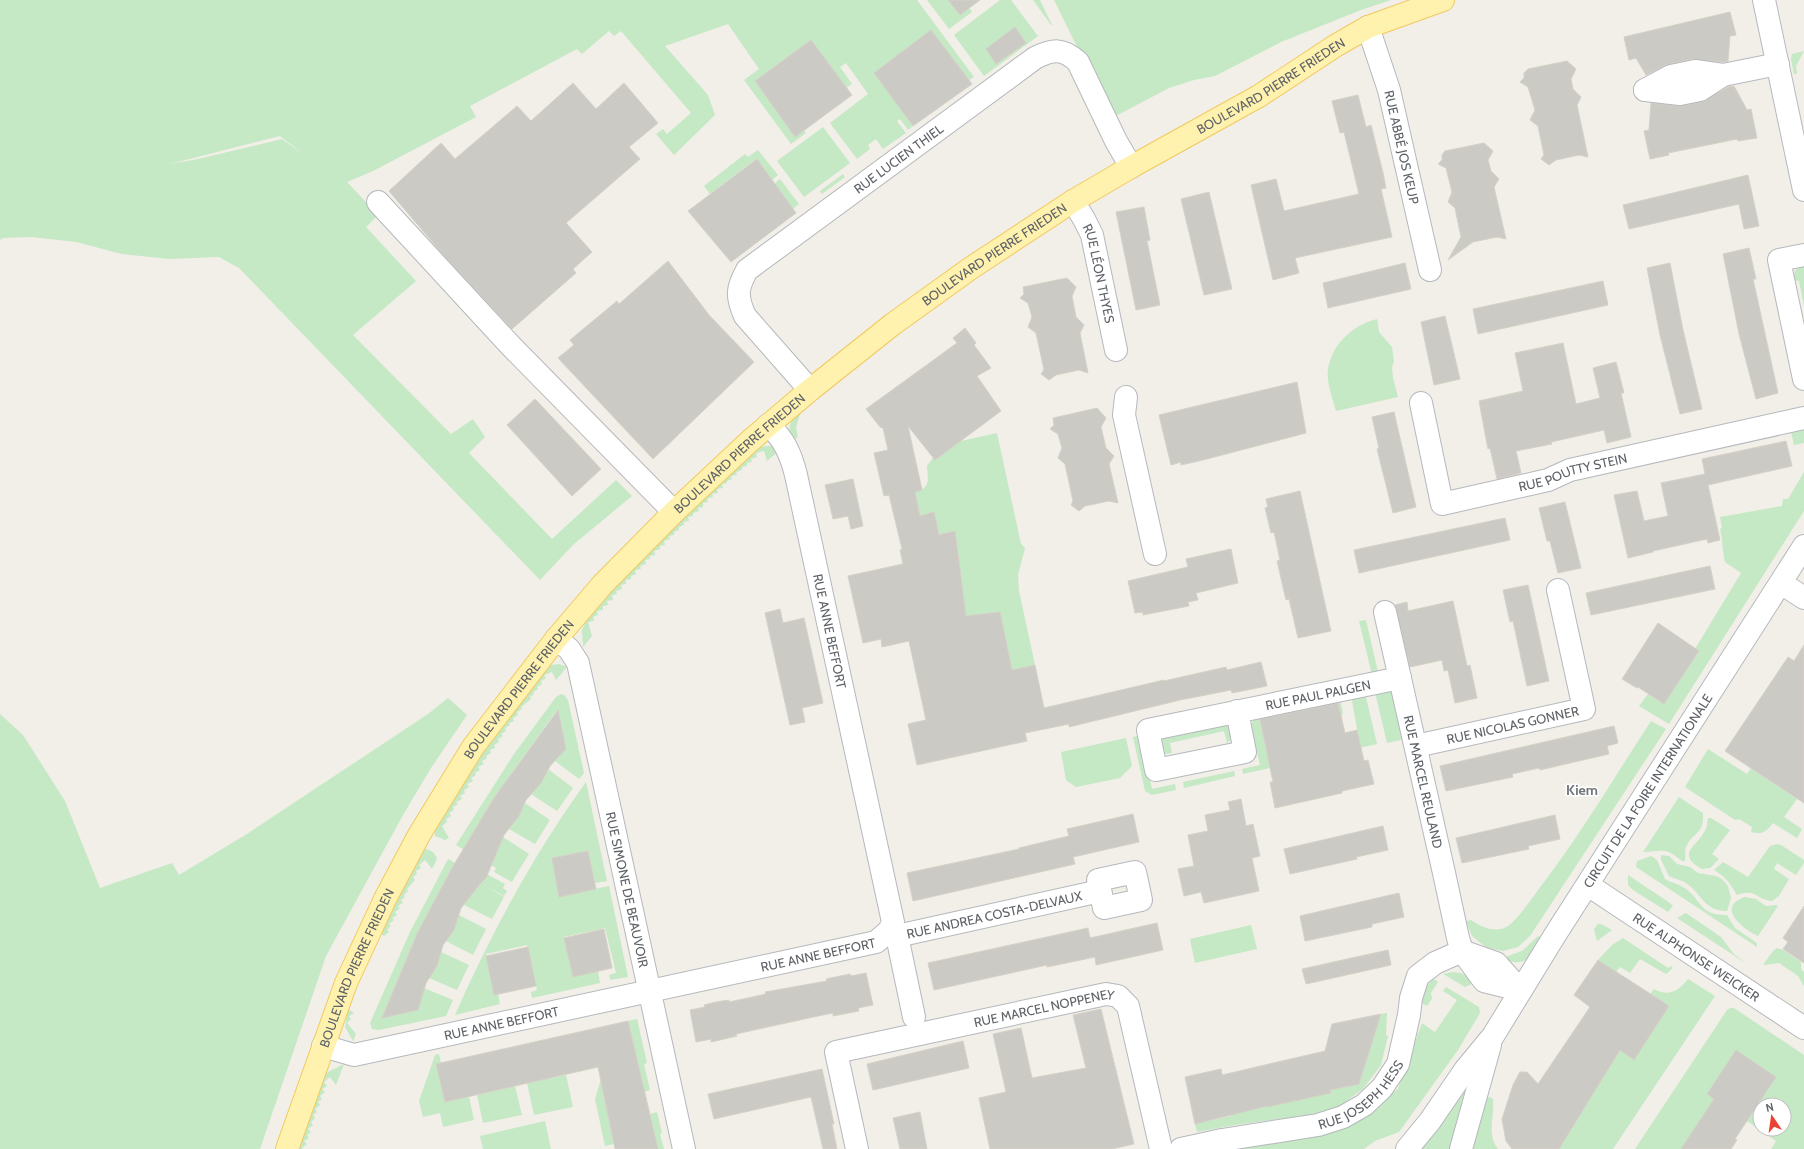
<svg xmlns="http://www.w3.org/2000/svg" width="1804" height="1149" font-family="Cabin,sans-serif">
<style>
.green{fill:#c5e8c5;fill-rule:evenodd}
.building{fill:#cccac5;stroke:#d6d1c6}
.lines{fill:none;stroke-linecap:round;stroke-linejoin:round}
.minor-casing{stroke:#b5b8bc;stroke-width:24}
.major-casing{stroke:#f2c960;stroke-width:24}
.minor{stroke:#fff;stroke-width:22}
.major{stroke:#fff2af;stroke-width:22}
.labels{text-anchor:middle;stroke-width:3;stroke-linejoin:round;paint-order:stroke}
.street-label{font-size:13px;fill:#5f6368;stroke:#fff}
.neighbourhood-label{font-size:14px;font-weight:bold;fill:#70757a;stroke:#fff}
</style>
<rect width="100%" height="100%" fill="#f1efe8"/>
<path class="green" d="M0 0H917L974 77 969 80 931 31 874 73 913 126 908 130 900 119 897 121 906 133 883 149 876 139 868 145 870 149 857 159 830 123 868 94 846 63 840 67 852 84 846 88 811 40 755 81 795 137 804 130 806 133 791 144 744 80 759 69 728 24 665 46 708 95 715 115 674 155 656 134 663 129 667 134 691 113 621 31 614 36 609 31 582 54 577 49 470 106 476 117 373 171 347 182 378 215 366 227 416 281 353 335 451 434 473 419 485 437 469 453 552 539 616 480 632 496 574 544 540 580 239 268 219 257 169 259 122 254 76 242 32 237 3 238 0 240ZM280 136 307 157 282 139 198 159 170 164Z
M927 0H948L960 15 969 8 972 12 949 29Z
M1000 0H1011L1038 36 984 76 954 35Z
M1033 0H1040L1052 25H1051Z
M1054 0H1391L1361 10 1281 42 1215 76 1194 80 1169 88 1112 118Z
M1804 51 1796 66 1797 74H1794L1791 59 1792 54Z
M823 127 850 163 804 197 777 161Z
M758 150 778 175 772 180 756 159 710 194 704 186 745 154 748 157Z
M843 174 845 177 822 194 820 191Z
M780 179 799 204 793 209 774 184Z
M1804 265V306L1799 281 1792 280 1796 269Z
M1377 319 1379 332 1392 347 1394 361 1392 367 1393 378 1398 397 1336 411C1333 399 1326 382 1328 369 1332 344 1353 325 1377 319Z
M801 411 796 427 798 437 792 442C787 428 789 420 801 411Z
M1804 429V443L1794 445 1791 431Z
M997 433 1021 544 1025 548 1018 575 1019 591 1035 665 1012 670 1000 612 966 616 955 532 939 535 934 512 920 516 915 492C931 488 928 480 927 466L933 458 935 460 961 441Z
M768 446H773L779 451 767 461 764 451 756 453 757 457 751 459 752 462 747 463V466L742 467V470L736 472 737 475 731 476 732 479 727 481V483L722 484 723 488 717 489 718 493 712 494 713 497 707 499 708 502 703 503V507L698 508 699 511 693 513V516L688 517 689 521 684 522V525L679 527V530L674 532V535L669 536 670 539 664 541 665 545 660 546V549L654 551 655 555 650 556V559L645 560 646 564 640 566 641 569 635 570 636 574 631 576V579L626 580V584L621 585 622 589 616 591 617 594 612 595 613 600 607 601 608 605 603 606V610L597 611 598 615 593 617 594 621 588 622 592 636 583 647 582 630 586 621 599 604 672 528 759 447Z
M1804 472V511L1669 724 1639 706 1648 694 1664 704 1699 652 1695 649 1741 573 1725 562C1722 551 1723 540 1720 529L1722 528 1720 517 1782 506 1783 499H1788Z
M1366 620 1378 672 1373 679 1359 621Z
M559 664 567 667 556 680 552 672 544 675 546 678 541 681 542 684 537 687 538 689 533 692 534 694 530 697 531 699 521 707 522 709 517 712 518 715 513 718 514 721 509 723 510 725 505 728 506 731 501 734 503 736 498 739 499 742 494 745 495 748 490 750 491 753 486 756 487 758 482 761 484 764 478 767 480 770 475 773 476 775 471 778 473 781 467 784 469 787 464 790 465 793 460 796 462 799 456 802 458 804 453 807 454 810 449 813 451 816 446 819 447 822 442 826 449 838 445 840 435 836 434 829 481 754 544 669 551 665Z
M1389 690 1393 693 1406 739 1387 743 1375 692Z
M1365 693 1377 744 1243 774 1242 769 1260 765 1251 725 1255 717 1340 700 1343 713 1341 717 1338 702 1260 719 1270 766 1360 745 1352 701 1354 696Z
M561 694 564 695 568 700 584 773 579 779 555 761 566 749 557 710 494 798 465 847 516 875 512 882 494 872 496 868 456 845 514 754 556 697Z
M448 698 467 715 431 768 403 815 326 956 260 1149H0V714L23 735 65 801 100 888 172 863 179 875 247 834 428 714Z
M1651 721 1666 729 1530 936 1518 947 1503 951 1487 948 1472 936 1466 921 1471 920C1481 927 1496 934 1508 926 1518 919 1533 897 1541 886 1581 834 1615 776 1651 721Z
M1228 724 1233 735 1231 740 1227 743 1224 731 1170 743 1172 753 1166 754 1162 751 1160 744 1162 738Z
M1141 735 1152 789 1175 784 1176 790 1152 795 1145 791 1133 737Z
M1126 738 1132 766 1120 778 1076 787 1066 780 1061 752Z
M1708 749 1747 774 1751 768 1797 799 1784 817 1802 829 1797 838 1773 823C1766 832 1762 835 1751 832L1752 827 1739 819 1735 820 1685 787Z
M548 769 573 788 557 811 531 794 541 783Z
M1234 771 1235 776 1184 788 1183 782Z
M586 782 607 881 595 883 588 851 552 858 559 896 609 886 628 977 610 980 609 975 616 973 605 928 564 937 573 977 598 971 600 983 532 998 531 992 537 990 527 945 486 954 494 995 498 994 500 1004 455 1015C491 933 534 854 586 782Z
M1679 797 1703 813C1704 835 1694 831 1687 845 1684 850 1686 855 1685 861H1682C1665 847 1664 851 1643 852Z
M525 803 550 820 535 844 509 829 519 816Z
M1708 818H1711L1730 830 1712 854 1719 859 1710 868 1702 869C1676 855 1695 847 1703 834 1707 829 1707 824 1708 818Z
M503 837 529 854 516 875 492 862Z
M1777 844 1781 845 1804 860V863L1796 875 1777 863 1774 869 1789 879 1779 896 1772 901C1756 900 1757 888 1737 895 1729 882 1727 878 1714 870L1723 862 1748 877 1770 846Z
M423 849C430 849 435 852 437 859L432 869 425 860 419 865 421 868 416 871 417 874 413 877 415 880 407 889 408 891 404 895 405 897 401 900 403 903 398 906 400 908 395 912 397 915 392 918 394 920 389 924 391 926 387 930 389 932 384 936 380 933Z
M1661 855 1669 856 1677 864 1690 867 1698 873 1716 876 1722 879 1728 886 1731 898 1727 911C1704 911 1702 894 1686 883 1681 880 1675 879 1669 876L1661 860Z
M1651 856 1657 860 1665 879C1671 883 1677 883 1683 887 1701 897 1698 916 1727 915L1735 928 1757 943V947L1636 867 1637 861Z
M448 859 457 864 487 874 505 884 503 888 507 891 504 896 482 884 504 897 492 919 464 905 480 883 452 868 417 934 382 1018 418 1010 424 988 453 1000 446 1016 379 1030 372 1029 370 1023 410 932Z
M1628 875 1670 903 1673 906 1668 912 1633 890 1628 885Z
M1745 897 1756 899 1766 906 1776 905 1778 906 1758 936C1743 929 1715 907 1745 897Z
M1686 913 1721 937 1734 954 1747 964 1677 918Z
M459 915 486 929 473 955 446 941 454 930Z
M1598 924H1601L1612 930 1597 941 1594 929Z
M1251 925 1257 949 1195 963 1190 939Z
M1538 936 1542 939C1532 956 1527 967 1505 960L1508 956 1522 951Z
M1623 938 1668 968 1671 966 1673 968 1666 974 1640 959 1630 973 1620 967 1616 972 1598 960 1612 945Z
M1777 948 1783 950 1801 962V969L1804 972V986L1798 976 1779 963 1763 965 1773 951Z
M441 952 469 965 457 990 429 978Z
M1453 972 1461 973 1473 979 1470 985 1465 987 1443 974Z
M1434 979 1438 982 1431 993 1432 999 1427 1006 1421 1003C1422 993 1426 985 1434 979Z
M1688 979 1715 996 1613 1149H1559L1620 1050 1634 1059 1669 1006 1650 994 1654 989C1668 997 1679 991 1688 979Z
M1446 987 1479 1007 1480 1013 1458 1050 1399 1132 1375 1141 1364 1149H1232L1347 1127 1398 1089 1422 1023 1435 1032 1457 1000 1443 991Z
M1730 1008H1734L1804 1055V1149H1771L1776 1141 1747 1121 1776 1077 1736 1050 1707 1094 1714 1099 1681 1149H1635L1727 1010ZM1760 1105H1784V1129H1760Z
M348 1009 354 1013 349 1016 351 1019 347 1023 356 1034 353 1041 345 1027Z
M1387 1013 1386 1035 1388 1036 1381 1065 1363 1089 1337 1108 1303 1116 1235 1125 1197 1132 1195 1124 1231 1116V1114L1331 1093 1330 1090 1359 1084C1358 1076 1377 1026 1381 1014Z
M637 1019 647 1063 644 1064 650 1090 644 1092 628 1021Z
M439 1054 441 1063 437 1064 445 1102 469 1097 474 1120 443 1127 440 1113 423 1117 419 1101 435 1055Z
M344 1064 336 1085 330 1077 324 1082 327 1086 322 1089 325 1092 320 1096 322 1099 318 1102 320 1105 315 1109 317 1112 313 1115 315 1118 311 1122 313 1125 308 1129 311 1132 307 1135 309 1138 304 1141 307 1144 302 1148 303 1149H297L326 1073Z
M1471 1071 1452 1149H1418Z
M566 1075 573 1107 534 1115 527 1083Z
M601 1079 643 1109 608 1117 614 1144 605 1146 595 1099Z
M515 1086 522 1115 483 1123 477 1095Z
M1490 1097 1493 1099C1495 1116 1486 1134 1498 1149H1470L1486 1098Z
M657 1112 662 1133 660 1134 664 1149H658L650 1114Z
M545 1121 551 1149H483L480 1136Z"/>
<path class="building" d="M948 0H980L960 15Z
M1730 12 1736 35 1730 36 1728 61 1723 62 1692 59 1668 64 1646 75 1636 58 1629 60 1624 37Z
M1015 27 1026 43 996 64 986 49Z
M931 30 972 84 913 126 874 73Z
M811 40 852 95 795 137 755 81Z
M1567 61 1576 69 1571 79 1573 89 1581 97 1577 105 1588 157 1579 155 1556 160 1549 165 1541 159 1544 155 1538 126 1530 120 1535 110 1528 87 1520 82 1524 78V73L1528 69Z
M573 83 596 109 624 83 658 123 629 147 640 159 566 223 592 252 573 269 576 273 512 329 445 257 389 191 441 143 455 159 517 106 531 121Z
M1734 86 1747 110 1751 109 1757 138 1738 141 1737 139 1668 153 1669 155 1650 159 1644 131 1649 130 1651 103 1679 106 1702 102 1728 87Z
M1358 95 1366 127 1371 125 1383 173 1386 188 1381 189 1392 237 1295 258 1299 273 1273 280 1251 185 1276 179 1284 211 1359 194 1344 132 1340 133 1332 101Z
M1484 143 1493 151 1488 160 1491 171 1499 179 1494 187 1506 239 1497 237 1473 242 1448 260 1461 237 1455 208 1448 202 1452 192 1446 168 1438 164 1442 160V155L1445 151Z
M757 159 796 213 731 262 688 211Z
M1748 175 1759 226 1744 229 1739 204 1629 229 1623 205Z
M1209 192 1232 289 1204 295 1181 199Z
M1144 207 1150 240 1147 241 1160 305 1136 310 1116 212Z
M1749 248 1756 279H1753L1778 393 1756 399 1739 334 1723 254Z
M668 261 709 315 754 362 653 459 558 358 574 345 570 340 617 301 619 304Z
M1405 263 1411 289 1328 308 1323 283Z
M1670 263 1683 330 1702 409 1680 414 1660 335 1647 268Z
M1067 278 1076 287 1072 296 1076 317 1084 325 1080 333 1088 373 1079 370 1056 375 1049 380 1041 374 1044 370 1036 333 1028 327 1032 317 1028 303 1020 298 1024 294 1023 287Z
M1603 281 1608 305 1478 334 1473 309Z
M1445 316 1460 379 1434 385 1421 322Z
M965 328 976 343 974 345 991 368 977 376 1001 411 935 460 908 426 922 490 915 492 920 516 934 512 939 535 955 531 966 616 1000 612 1012 670 1035 665 1044 708 1164 680V681L1226 667 1227 670 1261 662 1267 686 1232 693 1231 690 1180 700 1069 727V724L1025 733 1027 741 917 765 908 724 926 720 909 641 882 647 881 639 863 643 848 576 903 564 900 550 902 549 889 495 884 496 874 453 888 450 883 428 880 427 866 409 957 343 953 338Z
M1563 343 1576 404 1600 398 1593 368 1616 362 1624 393H1621L1631 437 1607 443 1604 430 1551 442 1552 444 1516 451 1521 473 1497 479 1490 448 1488 449 1479 401 1523 391 1515 353Z
M1297 382 1306 433 1203 460 1181 465V462L1171 465 1159 415Z
M535 399 601 469 572 496 507 425Z
M1097 408 1106 418 1101 427 1106 448 1114 456 1109 464 1118 503 1109 501 1085 506 1079 511 1071 505 1073 501 1065 464 1058 458 1062 448 1058 434 1050 429 1054 425 1053 418Z
M1394 412 1416 507 1393 513 1377 449 1379 448 1372 417Z
M1786 441 1792 466 1708 485 1720 540 1708 543 1707 539 1653 551V552L1628 558 1614 495 1637 491 1644 521 1668 516 1661 483 1705 474 1702 459Z
M853 479 863 526 851 529 848 516 833 519 825 485Z
M1300 491 1331 631 1298 638 1289 599 1286 600 1277 561 1280 560 1274 532 1271 533 1265 508 1268 507 1266 499Z
M1565 502 1581 568 1558 573 1550 541H1547L1539 508Z
M1505 518 1510 540 1359 573 1354 550Z
M1231 549 1238 583 1196 593 1198 600 1188 602 1189 606 1143 615V612L1135 613 1128 581 1188 567 1186 559Z
M1710 566 1715 589 1591 615 1586 593Z
M1528 585 1549 681 1527 686 1513 621 1510 622 1503 590Z
M1453 601 1467 666 1470 665 1477 698 1455 703 1448 670 1444 671 1442 660 1410 667 1395 605 1407 602 1408 611Z
M780 609 783 623 804 618 823 703 802 708 805 722 790 725 765 613Z
M1658 623 1699 651 1664 704 1638 687 1637 688 1622 679Z
M1804 645V803L1725 751 1788 657 1794 661Z
M1338 703 1345 733 1357 730 1364 761 1368 760 1374 784 1342 791V793L1275 808 1270 782H1273L1260 719Z
M558 710 566 749 550 766 541 783 526 800 519 816 504 835 486 878 480 884 461 908 454 930 443 945 437 966 426 983 418 1010 382 1018 417 934 452 868 494 798Z
M1614 726 1618 743 1607 746 1609 754 1540 770 1539 768 1512 774 1513 777 1446 791 1440 766Z
M1241 799 1246 826 1253 824 1260 856 1252 858 1259 891 1204 903 1201 892 1184 896 1178 869 1194 866 1188 835 1208 831 1205 815 1230 810 1228 802Z
M1133 814 1139 842 1073 857 1075 864 913 901 907 873 1019 849V848L1069 836 1067 829Z
M1555 815 1560 839 1528 846 1529 849 1462 863 1456 838Z
M1383 826 1388 850 1356 857 1357 859 1290 874 1284 849Z
M588 851 596 889 559 897 552 858Z
M1399 893 1404 917 1372 924V927L1305 941 1300 916Z
M1804 906V963L1783 949 1788 942 1783 938Z
M1157 923 1163 950 1096 965 1095 957 1047 967V965L934 990 928 963 1088 928 1090 938Z
M604 929 612 968 573 977 564 938Z
M528 947 536 986 494 995 486 956Z
M1388 950 1391 965 1306 984 1302 969Z
M1598 960 1669 1006 1634 1060 1620 1050 1559 1149H1512L1506 1141 1502 1119 1513 1085 1520 1072H1527L1538 1084 1590 1007 1574 995Z
M866 973 873 1005 858 1008 859 1011 833 1016V1013L818 1016 736 1034 737 1036 711 1042V1039L696 1042 690 1010 705 1007 704 1005 716 1002 729 1000V1002L766 994 765 992 827 981 826 979 850 974 851 976Z
M1101 1009 1134 1144 1112 1149H990L979 1098 1006 1092 993 1034 1021 1028 1032 1078 1086 1068 1073 1015Z
M1381 1014 1359 1084 1330 1090 1331 1093 1267 1107V1106L1195 1124 1185 1077 1221 1069 1222 1075 1325 1051 1332 1024Z
M628 1021 658 1149H615L598 1067 445 1102 436 1064Z
M963 1041 969 1068 873 1090 867 1064Z
M1736 1050 1776 1077 1735 1139 1737 1140 1731 1149H1681L1714 1099 1707 1094Z
M822 1069 834 1124H832L837 1149H823L811 1097 714 1119 708 1094Z
M920 1112 927 1149H900L893 1118Z"/>
<g class="lines">
<g class="minor-casing">
<g id="minor">
<path d="M1764 0 1804 190"/>
<path id="s1" d="M1368 27 1389 90 1430 270"/>
<path d="M1645 90 1671 76 1695 71 1723 75 1778 64"/>
<path d="M1645 90 1680 94 1700 90 1723 75"/>
<path id="s2" d="M1073 201 1084 219 1092 235 1116 350"/>
<path d="M378 202 510 345 674 512"/>
<path d="M1804 255 1779 260 1804 379"/>
<path id="s3" d="M810 390 745 316C736 296 737 288 747 270L1035 58C1053 49 1063 48 1078 62L1116 141 1131 167"/>
<path d="M1126 397 1124 415 1155 554"/>
<path id="s4" d="M1421 403 1442 504 1548 480 1570 470 1804 418"/>
<path d="M1781 583 1804 598"/>
<path id="s5" d="M1385 612 1444 873 1458 938 1462 951 1484 981 1520 990"/>
<path id="s6" d="M556 639 569 649 578 663 684 1149"/>
<path id="s7" d="M1237 711 1245 752 1156 770 1148 730C1232 712 1316 695 1400 678"/>
<path id="s8" d="M1416 746 1584 709 1558 590"/>
<path d="M1135 872 1141 900 1104 908 1098 880Z"/>
<path id="s9" d="M1588 885 1804 1028"/>
<path id="s10" d="M889 931 897 936 1100 891"/>
<path d="M897 936 914 1017"/>
<path id="s11" d="M323 1046 354 1055 876 942 889 931 893 922 796 475C791 455 784 438 768 425"/>
<path id="s12" d="M857 1149 836 1052 1106 994 1118 996 1128 1006 1161 1149"/>
<path id="s13" d="M1181 1149 1222 1140 1318 1125 1343 1117 1364 1105 1382 1088 1398 1064 1409 1015 1411 998 1418 976 1435 963 1462 951 1496 963 1520 990"/>
<path id="s14" d="M1407 1149 1430 1121 1465 1070 1493 1036 1555 935 1804 546"/>
<path d="M1461 1149 1490 1045"/>
</g>
</g>
<g class="major-casing">
<g id="major">
<path id="s15" d="M287 1149 346 983 385 899 419 835 473 747 556 639 602 585 674 512 751 440 810 390 893 324 971 268 1073 201 1131 167 1259 96 1335 46 1368 27 1443 0"/>
</g>
</g>
<use href="#minor" class="minor"/>
<use href="#major" class="major"/>
</g>
<g class="labels">
<g class="street-label">
<text dy="5" stroke="none"><textPath href="#s15" startOffset="1490">BOULEVARD PIERRE FRIEDEN</textPath></text>
<text dy="5" stroke="none"><textPath href="#s1" startOffset="125">RUE ABBÉ JOS KEUP</textPath></text>
<text dy="5" stroke="none"><textPath href="#s3" startOffset="335">RUE LUCIEN THIEL</textPath></text>
<text dy="5" stroke="none"><textPath href="#s15" startOffset="1166">BOULEVARD PIERRE FRIEDEN</textPath></text>
<text dy="5" stroke="none"><textPath href="#s2" startOffset="78">RUE LÉON THYES</textPath></text>
<text dy="5" stroke="none"><textPath href="#s15" startOffset="842">BOULEVARD PIERRE FRIEDEN</textPath></text>
<text dy="5" stroke="none"><textPath href="#s4" startOffset="238">RUE POUTTY STEIN</textPath></text>
<text transform="translate(830 631) rotate(78)" y="5">RUE ANNE BEFFORT</text>
<text dy="5" stroke="none"><textPath href="#s15" startOffset="518">BOULEVARD PIERRE FRIEDEN</textPath></text>
<text dy="5" stroke="none"><textPath href="#s7" startOffset="347">RUE PAUL PALGEN</textPath></text>
<text dy="5" stroke="none"><textPath href="#s8" startOffset="99">RUE NICOLAS GONNER</textPath></text>
<text dy="5" stroke="none"><textPath href="#s5" startOffset="174">RUE MARCEL REULAND</textPath></text>
<text dy="5" stroke="none"><textPath href="#s14" startOffset="432">CIRCUIT DE LA FOIRE INTERNATIONALE</textPath></text>
<text dy="5" stroke="none"><textPath href="#s6" startOffset="265">RUE SIMONE DE BEAUVOIR</textPath></text>
<text dy="5" stroke="none"><textPath href="#s10" startOffset="109">RUE ANDREA COSTA-DELVAUX</textPath></text>
<text dy="5" stroke="none"><textPath href="#s11" startOffset="507">RUE ANNE BEFFORT</textPath></text>
<text dy="5" stroke="none"><textPath href="#s9" startOffset="130">RUE ALPHONSE WEICKER</textPath></text>
<text dy="5" stroke="none"><textPath href="#s15" startOffset="194">BOULEVARD PIERRE FRIEDEN</textPath></text>
<text dy="5" stroke="none"><textPath href="#s12" startOffset="312">RUE MARCEL NOPPENEY</textPath></text>
<text dy="5" stroke="none"><textPath href="#s11" startOffset="183">RUE ANNE BEFFORT</textPath></text>
<text dy="5" stroke="none"><textPath href="#s13" startOffset="193">RUE JOSEPH HESS</textPath></text>
</g>
<g class="neighbourhood-label">
<text x="1582" y="795">Kiem</text>
</g>
</g>
<g transform="translate(1772 1117) rotate(347)"><circle r="19" fill="#ffffff" stroke="#bfc1c3"/>
<path d="M0-3L7 15L0 10L-7 15Z" fill="#ea4335"/>
<text y="-6" font-size="11" font-weight="bold" text-anchor="middle" fill="#5f6368">N</text>
</g>
</svg>
